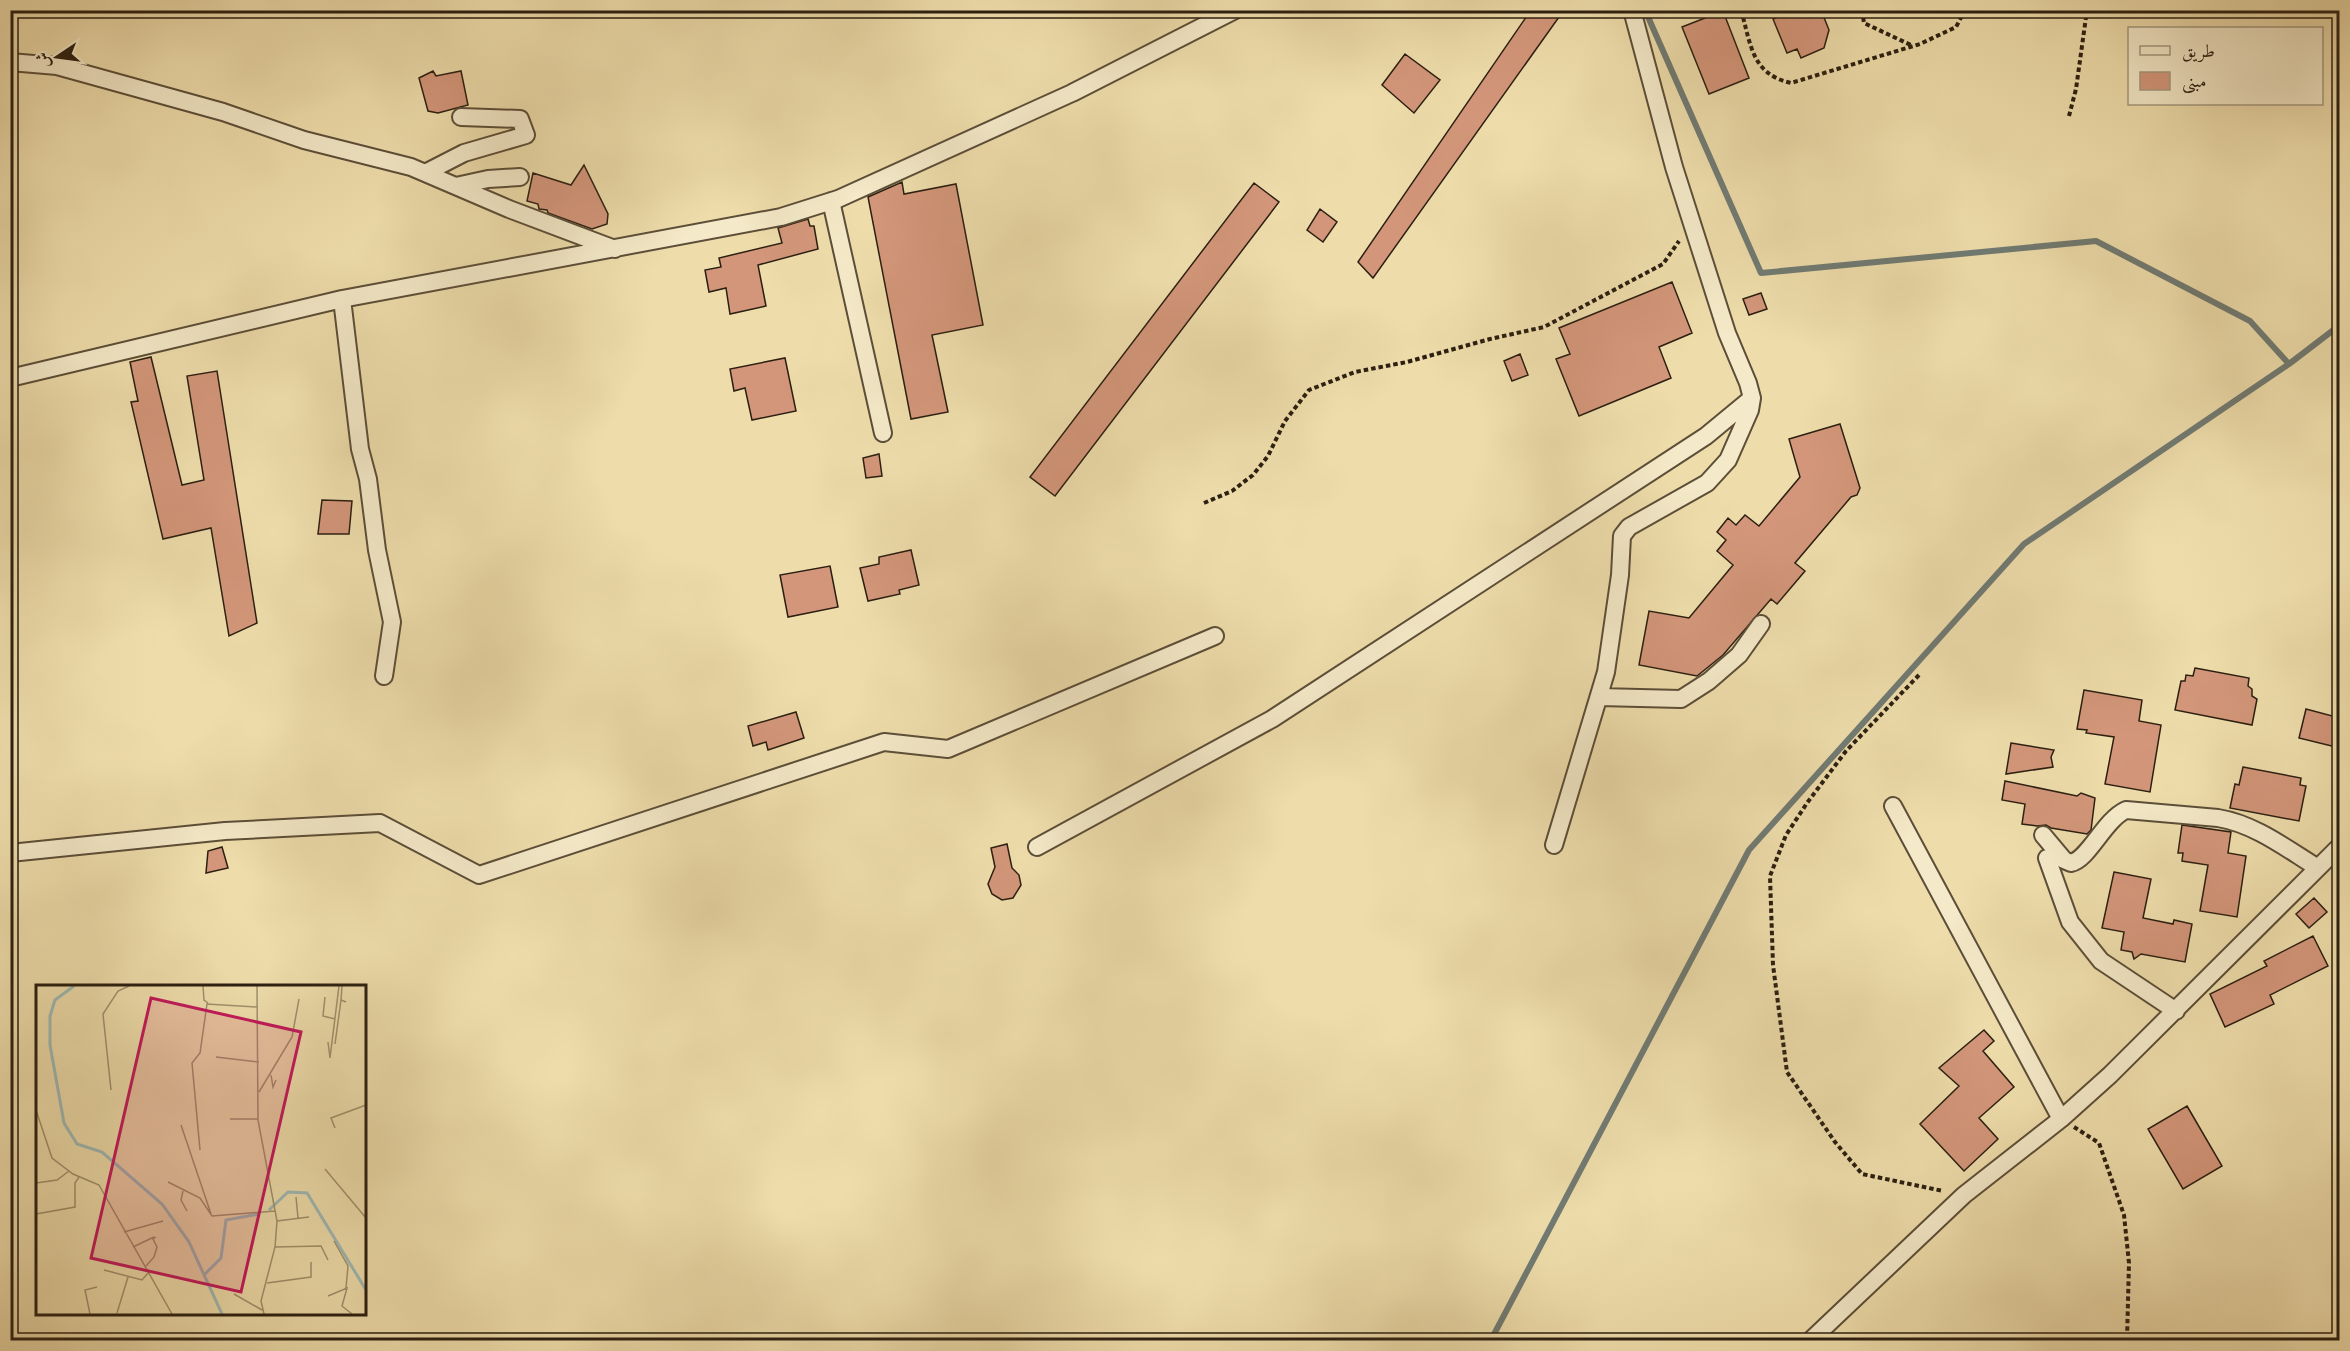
<svg xmlns="http://www.w3.org/2000/svg" width="2350" height="1351" font-family="Alegreya,Amiri,serif">
<style>
.lines{fill:none;stroke-linecap:round;stroke-linejoin:round}
.stream{stroke:#717b73;stroke-width:6}
.building{fill:#d3967a;stroke:#2b1f11;stroke-width:1.5}
.minor-casing{stroke:#5c4e38;stroke-width:20}
.path{stroke:#2b1f11;stroke-width:4;stroke-dasharray:4.5 3;stroke-linecap:butt}
.minor{stroke:#f4e9c8;stroke-width:16}
.inset-river{fill:none;stroke:#9fb9b5;stroke-width:3}
.inset-road{fill:none;stroke:#a0916d;stroke-width:1.5}
.view{fill:#c2185b;fill-opacity:0.15;stroke:#c2185b;stroke-width:3}
.inset-edge{fill:none;stroke:#2b1f11;stroke-width:3}
</style>
<rect width="100%" height="100%" fill="#eeddab"/>
<filter id="stains"><feTurbulence type="fractalNoise" baseFrequency=".00333" numOctaves="4"/><feColorMatrix values="0 0 0 0 .2 0 0 0 0 .09 0 0 0 0 .02 0 0 0 .5 -.17"/></filter>
<radialGradient id="worn" r=".72"><stop offset=".6" stop-color="#630" stop-opacity="0"/><stop offset="1" stop-color="#630" stop-opacity=".3"/></radialGradient>
<g class="lines">
<path class="stream" d="M1645 10 1761 273 2096 241 2250 321 2289 364
M1491 1340 1749 850 2024 544 2289 364 2340 325"/>
</g>
<path class="building" d="M1531 10H1564L1373 278 1358 262Z
M1776 10H1821L1829 30 1824 48 1801 58 1797 49 1787 53 1773 19 1778 17Z
M1723 11 1749 78 1709 94 1682 27Z
M1405 54 1440 80 1414 113 1382 85Z
M433 71 436 76 461 71 468 105 438 113 428 111 419 78Z
M584 165 608 214 607 224 592 229 548 213 547 210 539 209 538 204 527 201 533 173 571 185Z
M902 182 904 194 956 184 983 325 932 335 948 412 911 419 868 197Z
M1254 183 1279 202 1055 496 1030 477Z
M1320 209 1337 222 1323 242 1307 230Z
M808 219 810 226H814L818 249 758 265 766 306 730 314 726 288 709 292 705 270 721 267 719 258 782 243 778 228Z
M1672 282 1692 333 1659 347 1671 378 1579 416 1556 359 1570 354 1559 328Z
M1761 293 1767 309 1749 315 1743 299Z
M1520 354 1528 375 1512 381 1504 361Z
M151 357 182 485 204 480 187 376 217 371 257 623 229 636 211 528 163 539 131 402 138 401 130 362Z
M785 358 796 411 752 420 745 388 734 391 730 369Z
M1840 424 1860 488 1857 495 1851 497 1795 563 1805 571 1777 604 1771 599 1723 655 1697 676 1639 665 1649 611 1689 618 1733 565 1717 551 1726 540 1717 532 1728 518 1736 525 1745 515 1759 526 1800 477 1789 439Z
M879 454 882 476 866 478 863 458Z
M322 500 352 501 349 534H318Z
M911 550 919 585 899 590 900 594 868 601 860 568 879 564V557Z
M830 566 838 607 788 617 780 575Z
M2195 668 2249 678 2248 686 2252 689V696L2257 699 2252 725 2175 710 2181 681H2185L2186 675 2193 676Z
M2084 690 2142 700 2139 721 2161 725 2150 792 2105 784 2114 737 2086 733 2087 730 2077 729Z
M2306 709 2340 718V748L2299 738Z
M796 712 804 738 768 750 766 742 753 746 748 726Z
M2011 743 2054 750 2051 757 2053 767 2006 774Z
M2243 767 2301 778 2300 785 2306 786 2299 821 2230 808 2235 784 2239 785Z
M2005 781 2077 796 2081 793 2095 798 2091 830 2087 834 2051 828 2046 825 2037 826 2022 824 2025 804 2002 800Z
M2182 825 2231 832 2228 853 2246 856 2237 917 2200 911 2208 865 2182 861 2183 853H2178Z
M1007 844 1012 868 1019 875 1021 885 1013 898 1002 900 992 894 988 884 995 867 991 848Z
M222 847 228 868 206 873 208 851Z
M2114 872 2151 879 2143 918 2173 924 2174 920 2192 924 2185 962 2141 954 2134 959 2132 952 2121 950 2124 932 2102 928Z
M2314 898 2327 912 2309 928 2296 914Z
M2313 936 2328 966 2270 995 2274 1004 2225 1027 2210 994 2267 966 2264 961Z
M1984 1030 1994 1041 1983 1051 2014 1087 1979 1118 1998 1139 1964 1171 1920 1124 1959 1086 1939 1068Z
M2187 1106 2222 1166 2183 1189 2148 1129Z"/>
<g class="lines">
<g class="minor-casing">
<path id="minor" d="M10 62 57 66 223 112 304 140 411 167 509 209 615 249
M425 173 464 153 526 135 520 119 461 117
M456 186 488 179 520 177
M831 201 883 433
M342 299 360 449 368 479 377 550 392 622 384 676
M10 378 342 299 781 217 838 199 1072 93 1235 10
M1599 697 1681 699 1709 681 1739 655 1761 624
M1893 806 2061 1119
M2043 835 2064 860 2071 863C2089 859 2104 820 2126 810L2218 818C2255 824 2287 849 2318 868
M1554 845 1606 672 1620 575 1622 536 1629 527 1707 483 1728 460 1750 410 1752 398 1748 383 1727 333 1674 167 1632 10
M1037 847 1272 719 1706 436 1752 398
M10 853 225 831 380 823 479 875 884 742 948 749 1215 636
M2047 858 2070 922 2101 961 2176 1011
M1811 1340 1964 1195 2061 1119 2110 1075 2340 846"/>
</g>
<path class="path" d="M1741 10C1751 44 1751 74 1791 83L1920 44 1956 27 1965 10
M1862 10 1864 23 1913 46
M2069 116 2076 89 2087 10
M1204 503 1232 491 1253 475 1268 456 1285 421 1309 390 1355 372 1407 362 1490 339 1544 327 1663 264 1679 241
M1919 675 1846 751 1807 803 1786 835 1770 876 1773 965 1787 1072 1835 1142 1862 1174 1943 1191
M2074 1127 2099 1143 2124 1215 2129 1263 2127 1340"/>
<use href="#minor" class="minor"/>
</g>
<g transform="translate(36 985)">
<rect width="330" height="330" fill="#eeddab"/>
<path class="inset-river" d="M38 1 19 15 14 31V60L28 138 41 159 66 167 126 219 153 257 186 329M233 225 252 207 271 208 330 305M167 291 185 273 190 235 223 229"/>
<path class="inset-road" d="M167 1 168 15 172 18M221 1 222 135 241 236 239 262 225 316 228 329M306 1 305 15 310 17M289 12 287 31 299 34M292 57 294 73 303 1M299 59 305 15M180 72 223 77M235 90 237 102 240 95M75 105 67 29 82 6 93 1M223 107 256 52 263 14M0 125 16 173 37 189 63 200 136 329M194 134H222M145 140 175 229M299 143 295 133 330 120M164 165 156 78 164 68 171 19 222 22M289 184 330 233M132 197 164 213 176 231 239 226M0 198 21 195 33 186M147 206 145 215 151 226M260 212 262 233M0 229 39 222V198L43 192M241 236 273 232M88 247 127 236M298 256 312 281 310 303M97 262 118 252M239 262 285 261 292 275M110 281 118 272 121 262 117 254 120 252M68 285 106 295 113 287M231 298 275 292V277M198 309 226 325M292 311 311 303 306 321 316 329M81 328 92 292M54 329 49 305 61 302"/>
<path class="view" d="M115 13 265 47 205 307 55 273Z"/>
<rect width="330" height="330" class="inset-edge"/>
</g>
<rect width="2350" height="1351" fill="none" stroke="#eeddab" stroke-width="36"/>
<rect x="12" y="12" width="2326" height="1327" fill="none" stroke="#2b1f11" stroke-width="3"/>
<rect x="18" y="18" width="2314" height="1315" fill="none" stroke="#2b1f11" stroke-width="1.5"/>
<rect x="2128" y="27" width="195" height="78" fill="#f4e9c8" stroke="#a4987f" stroke-width="1.5"/>
<rect x="2140" y="46" width="30" height="9" fill="#f4e9c8" stroke="#a4987f" stroke-width="1.5"/>
<text x="2182" y="57" font-size="18" fill="#2b1f11">طريق</text>
<rect x="2140" y="72" width="30" height="18" fill="#d3967a" stroke="#a4987f" stroke-width="1.5"/>
<text x="2182" y="87" font-size="18" fill="#2b1f11">مبنى</text>
<g transform="translate(57 57) rotate(257)" stroke="#f4e9c8" stroke-width="4.5" paint-order="stroke">
<path d="M0-4.5L10 22L0 15L-10 22Z" fill="#2b1f11"/>
<text y="-9" font-size="16" font-weight="bold" text-anchor="middle" fill="#2b1f11">ش</text>
</g>
<rect width="100%" height="100%" filter="url(#stains)"/>
<rect width="100%" height="100%" fill="url(#worn)"/>
</svg>
